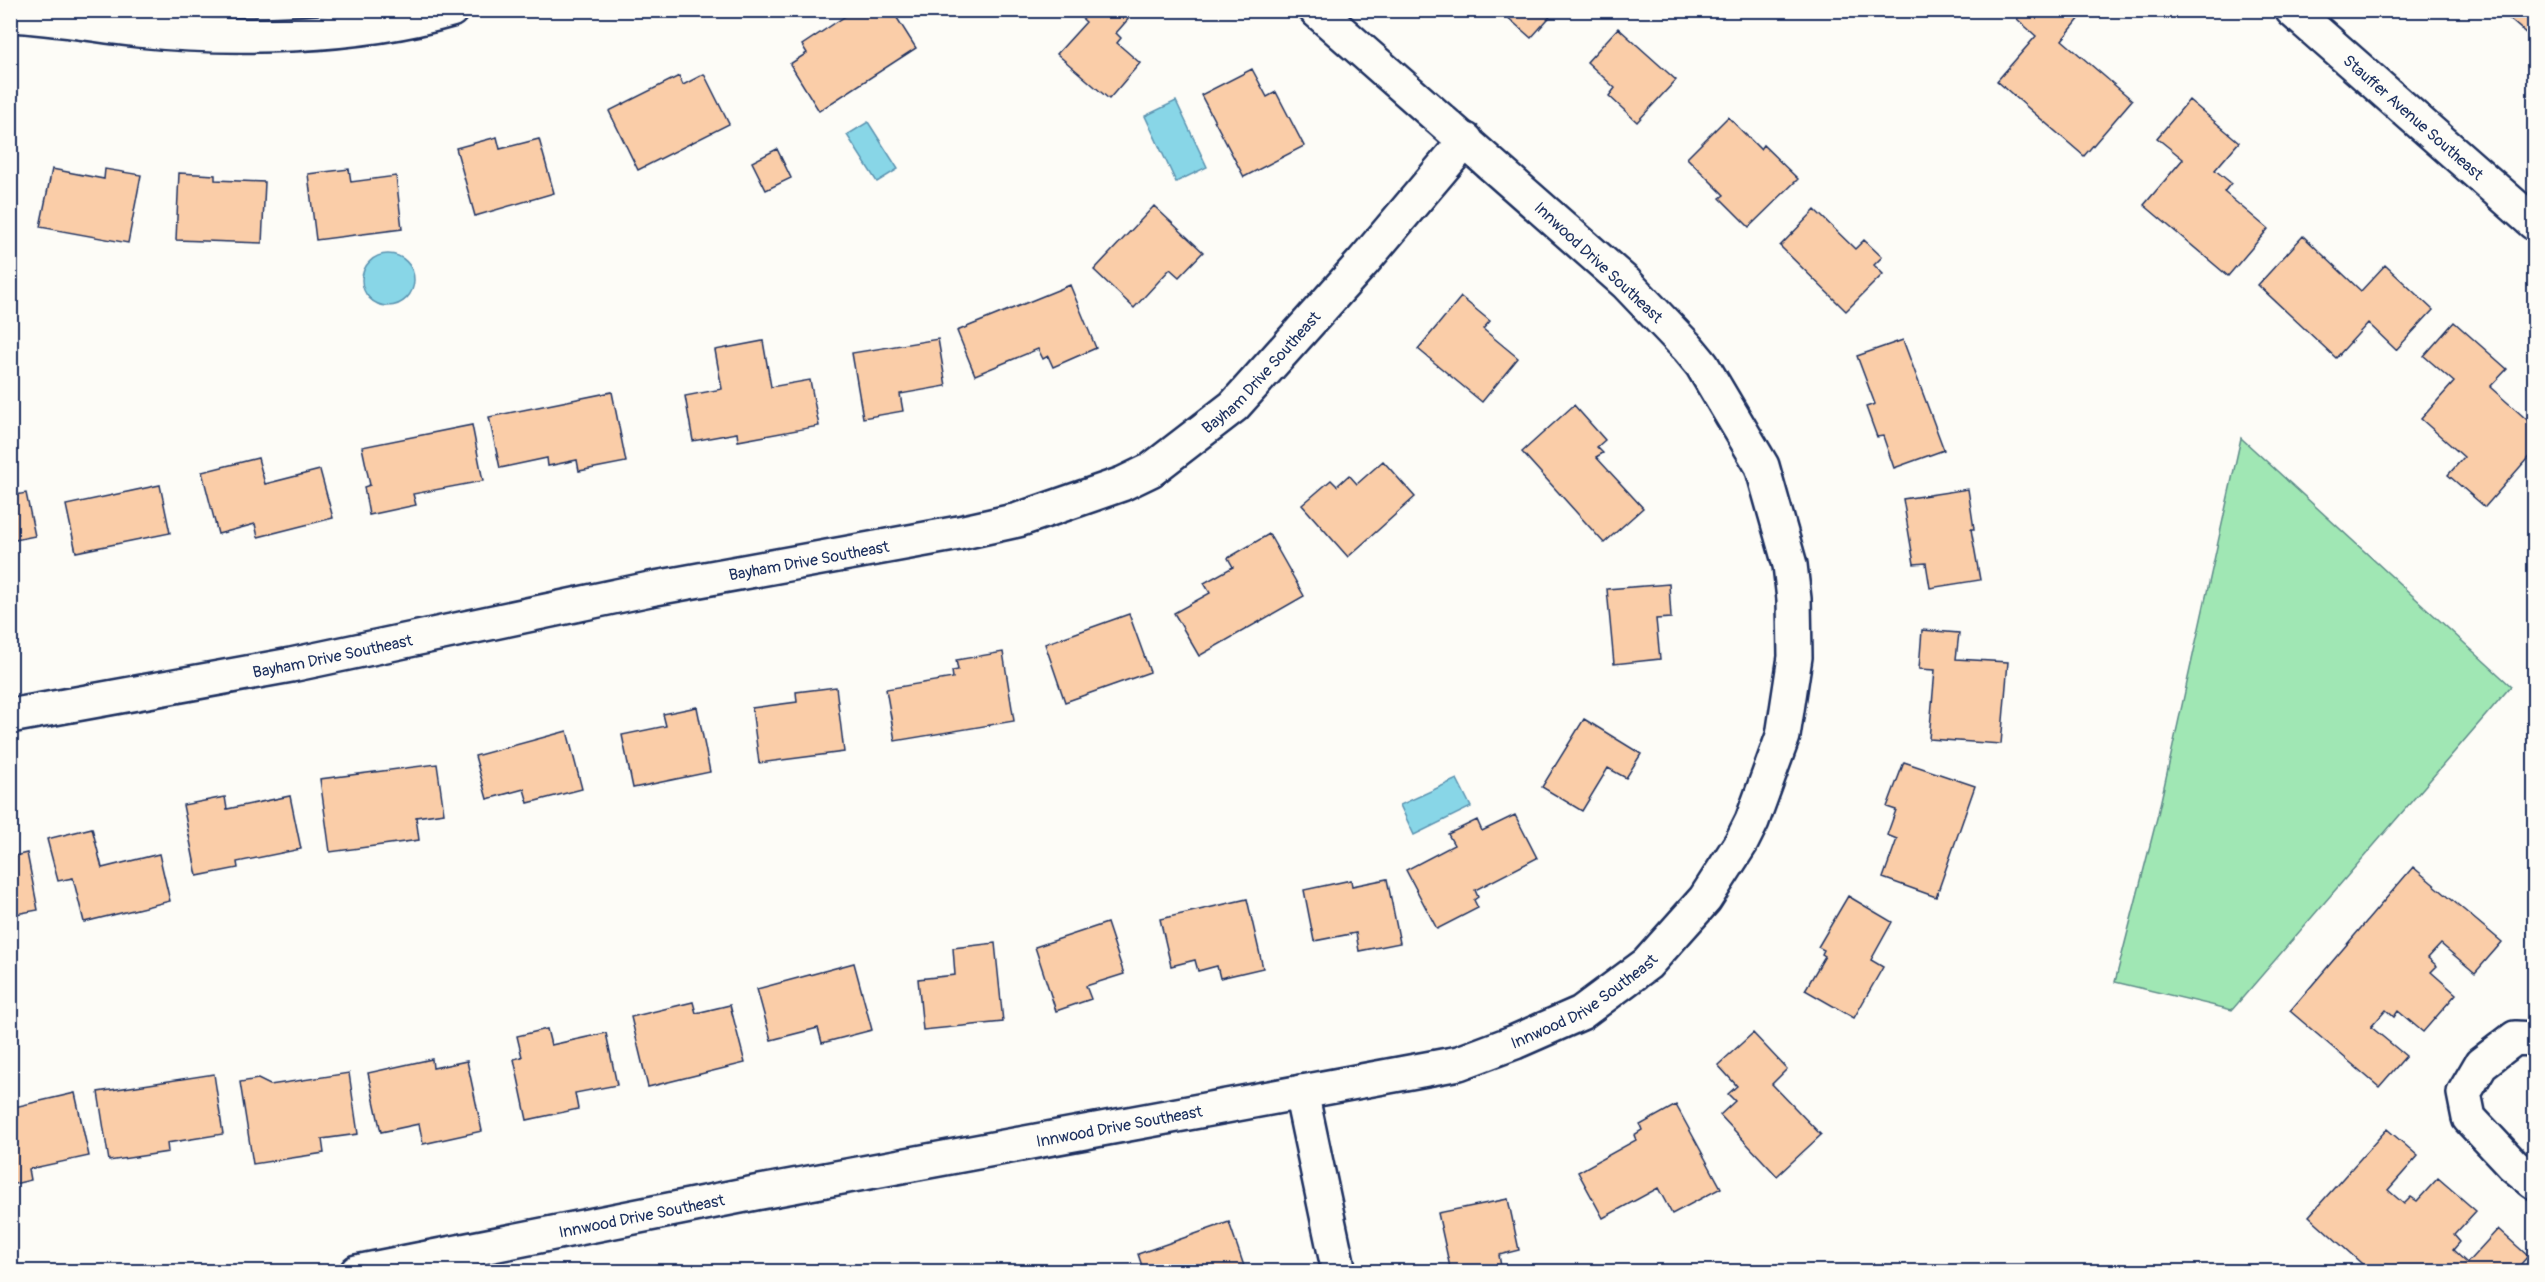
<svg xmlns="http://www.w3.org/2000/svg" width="2545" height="1282" font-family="Pangolin,sans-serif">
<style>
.green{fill:#a0e7b4;stroke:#5e8b89;stroke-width:1.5}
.water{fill:#88d6e7;stroke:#5c93b0;stroke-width:1.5}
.building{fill:#facda8;stroke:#1b2f5e;stroke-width:1.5}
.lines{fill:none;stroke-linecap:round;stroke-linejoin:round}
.minor-casing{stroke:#1b2f5e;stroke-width:38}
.minor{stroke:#fdfcf7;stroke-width:33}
.labels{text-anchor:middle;stroke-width:4.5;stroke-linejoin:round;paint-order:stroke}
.street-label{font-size:16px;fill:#1b2f5e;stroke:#fdfcf7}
</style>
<rect width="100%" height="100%" fill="#fdfcf7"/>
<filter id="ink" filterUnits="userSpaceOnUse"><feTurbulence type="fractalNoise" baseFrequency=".0167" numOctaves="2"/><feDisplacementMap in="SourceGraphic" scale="12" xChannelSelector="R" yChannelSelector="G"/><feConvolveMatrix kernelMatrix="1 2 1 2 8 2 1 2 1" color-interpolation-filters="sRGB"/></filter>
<g filter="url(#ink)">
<path class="green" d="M2241 438 2511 686 2232 1010 2115 982 2158 814Z"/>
<path class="water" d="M1176 101 1207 167 1176 182 1145 116Z
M868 122 898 169 877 182 847 135Z
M362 280a26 26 0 1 1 52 0a26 26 0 1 1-52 0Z
M1457 779 1471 807 1414 835 1400 805Z"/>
<path class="building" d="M844 10H892L916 48 819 111 790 64 807 53 802 45 847 15Z
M1078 10H1123L1130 17 1116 33 1121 38 1117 43 1140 63 1109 99 1057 54 1086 22 1076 13Z
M1509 10H1556L1531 38 1505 15Z
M2024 10H2072L2080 18 2062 40 2132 100 2084 156 1997 81 2036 36 2017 19Z
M2499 10H2534V40Z
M1618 28 1676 80 1637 122 1609 96 1615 88 1587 62Z
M1252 69 1267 97 1276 92 1304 146 1244 177 1201 95Z
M704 74 729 124 638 170 609 111 679 76 683 85Z
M2189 100 2239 142 2215 170 2231 183 2224 192 2268 229 2228 276 2144 205 2183 159 2157 138Z
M1728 117 1760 149 1763 145 1798 179 1749 227 1720 198 1724 195 1687 158Z
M497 137 500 149 539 139 554 193 475 216 456 148Z
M777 149 791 178 766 190 752 162Z
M52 169 104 179 105 169 141 175 128 243 40 227Z
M349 169 351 182 396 176 402 229 316 240 308 174Z
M179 173 215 175V180L265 182 262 243 176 240Z
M1154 206 1203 252 1179 277 1170 269 1134 308 1094 270Z
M1815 210 1855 249 1864 240 1882 257 1874 265 1883 274 1846 311 1780 246Z
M2303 236 2361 291 2385 265 2433 310 2396 350 2368 323 2336 358 2258 285Z
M1070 285 1096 348 1053 367 1048 356 1043 359 1038 349 975 375 957 331Z
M1461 297 1490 321 1483 329 1518 358 1482 402 1418 349Z
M2454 322 2507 369 2490 387 2534 426V451L2485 507 2448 475 2464 457 2421 419 2454 382 2424 356Z
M938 339 946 386 900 394 903 411 863 418 852 353Z
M1903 340 1944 450 1894 468 1883 436 1877 437 1866 407 1875 404 1857 356Z
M763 341 771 387 810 380 819 426 738 441 737 433 693 441 685 396 722 389 715 350Z
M612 392 626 462 579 471 577 460 548 466 547 458 500 468 489 417Z
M1574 405 1605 440 1597 447 1603 453 1596 457 1643 508 1604 543 1522 452Z
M472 425 483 481 413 494 416 505 369 515 364 487 370 485 362 447Z
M258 458 265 484 320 470 333 518 258 537 255 524 218 534 202 472Z
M1383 461 1415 497 1348 557 1302 505 1331 480 1337 486 1349 475 1357 484Z
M160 485 170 533 76 552 66 505Z
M1968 489 1974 529H1971L1980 580 1930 588 1926 563 1914 564 1903 499Z
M26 493 35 536 10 541V496Z
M1269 534 1304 596 1199 656 1174 613 1210 593 1204 583 1233 567 1228 558Z
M1669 584 1671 618 1656 619 1660 659 1614 664 1607 589Z
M1129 614 1150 672 1065 702 1045 644Z
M1922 630 1959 633 1956 659 2008 662 2001 744 1929 739 1935 670 1919 669Z
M1003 652 1014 721 895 741 886 689 953 678 952 671 958 670 956 660Z
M836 687 844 752 759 763 752 708 797 702 796 692Z
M697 707 710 772 633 788 622 735 666 726 663 714Z
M1584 719 1641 754 1626 778 1608 768 1582 811 1542 787Z
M567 731 582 789 528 803 524 789 487 799 475 756Z
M1904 762 1975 786 1936 897 1883 878 1897 839 1887 835 1896 810 1887 807Z
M437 764 444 813 416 817 419 840 330 852 320 779Z
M290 796 301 849 237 862 238 868 197 876 183 805 225 797 227 809Z
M1515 815 1537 858 1475 890 1478 897 1474 900 1478 908 1437 929 1406 870 1454 845 1448 834 1477 820 1482 831Z
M92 828 102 868 159 854 170 901 84 922 73 878 58 881 47 839Z
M27 853 38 910 10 915V857Z
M2413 867 2502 942 2475 973 2441 944 2428 958 2437 966 2431 972 2456 994 2423 1032 2398 1011 2394 1017 2386 1010 2371 1027 2406 1056 2379 1087 2290 1011Z
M1387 879 1400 943 1359 951 1356 933 1314 941 1304 890 1351 880 1352 886Z
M1848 896 1892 922 1871 960 1883 967 1854 1018 1805 990 1825 956 1822 954 1824 950 1818 947Z
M1247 899 1263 968 1220 978 1217 966 1198 971 1195 960 1171 966 1160 919Z
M1107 923 1124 974 1086 986 1091 999 1056 1011 1035 947Z
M995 943 1003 1022 923 1030 918 979 955 975 953 948Z
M854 963 872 1030 822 1043 818 1028 771 1040 757 989Z
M693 1002 696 1013 730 1005 745 1063 648 1087 631 1017Z
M547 1029 551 1045 606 1033 617 1085 575 1093 578 1109 527 1120 514 1059 522 1057 517 1036Z
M1753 1033 1787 1069 1772 1084 1821 1135 1777 1176 1720 1115 1735 1101 1728 1094 1737 1086 1718 1065Z
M432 1059 433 1068 467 1061 482 1131 423 1144 419 1124 381 1132 368 1073Z
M349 1073 358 1134 322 1139 324 1153 253 1164 240 1082 258 1079 270 1085Z
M214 1074 223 1134 167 1143 168 1152 109 1161 98 1092Z
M75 1093 89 1156 29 1169 31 1180 10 1185V1108Z
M1676 1105 1721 1188 1672 1214 1658 1188 1603 1218 1578 1172 1636 1140 1634 1135 1642 1130 1640 1125Z
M2387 1129 2418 1156 2388 1190 2404 1204 2411 1197 2417 1201 2438 1178 2476 1211 2454 1235 2460 1242 2453 1250 2467 1263 2498 1229 2528 1256 2514 1272H2371L2309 1216Z
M1508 1199 1519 1250 1499 1255 1502 1272H1451L1438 1213Z
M1229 1222 1246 1272H1144L1138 1254Z"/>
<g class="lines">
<g class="minor-casing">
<g id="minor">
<path id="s1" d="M2292 10 2534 223"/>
<path d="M10 15C53 17 95 25 138 30 234 40 358 37 451 10"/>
<path id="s2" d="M10 716 291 665 650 589 959 533 1018 520 1122 484 1151 470 1234 406 1363 262 1466 140"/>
<path d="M2534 1039 2515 1038 2481 1064 2464 1093 2469 1118 2513 1165 2534 1182"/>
<path d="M1301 1092 1339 1272"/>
<path id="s3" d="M357 1272 755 1193 1459 1063 1515 1042 1581 1013 1647 964 1705 899 1741 843 1752 821 1783 736 1795 657 1794 599 1790 565 1762 466 1702 365 1688 348 1626 283 1316 10"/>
</g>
</g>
<use href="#minor" class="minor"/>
</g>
</g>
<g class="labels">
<g class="street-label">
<text dy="6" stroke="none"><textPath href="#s1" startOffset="162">Stauffer Avenue Southeast</textPath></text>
<text transform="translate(1599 262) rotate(43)" y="6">Innwood Drive Southeast</text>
<text dy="6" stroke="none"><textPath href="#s2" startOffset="1317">Bayham Drive Southeast</textPath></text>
<text dy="6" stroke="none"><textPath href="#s2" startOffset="814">Bayham Drive Southeast</textPath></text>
<text dy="6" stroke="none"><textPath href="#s2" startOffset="328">Bayham Drive Southeast</textPath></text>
<text dy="6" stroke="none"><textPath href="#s3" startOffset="1262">Innwood Drive Southeast</textPath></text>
<text dy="6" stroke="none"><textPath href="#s3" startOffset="776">Innwood Drive Southeast</textPath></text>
<text dy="6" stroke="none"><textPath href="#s3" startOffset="290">Innwood Drive Southeast</textPath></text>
</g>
</g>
<rect width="2545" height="1282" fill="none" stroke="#fdfcf7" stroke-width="36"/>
<rect x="18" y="18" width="2509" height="1246" fill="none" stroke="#1b2f5e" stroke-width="2" filter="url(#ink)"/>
</svg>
